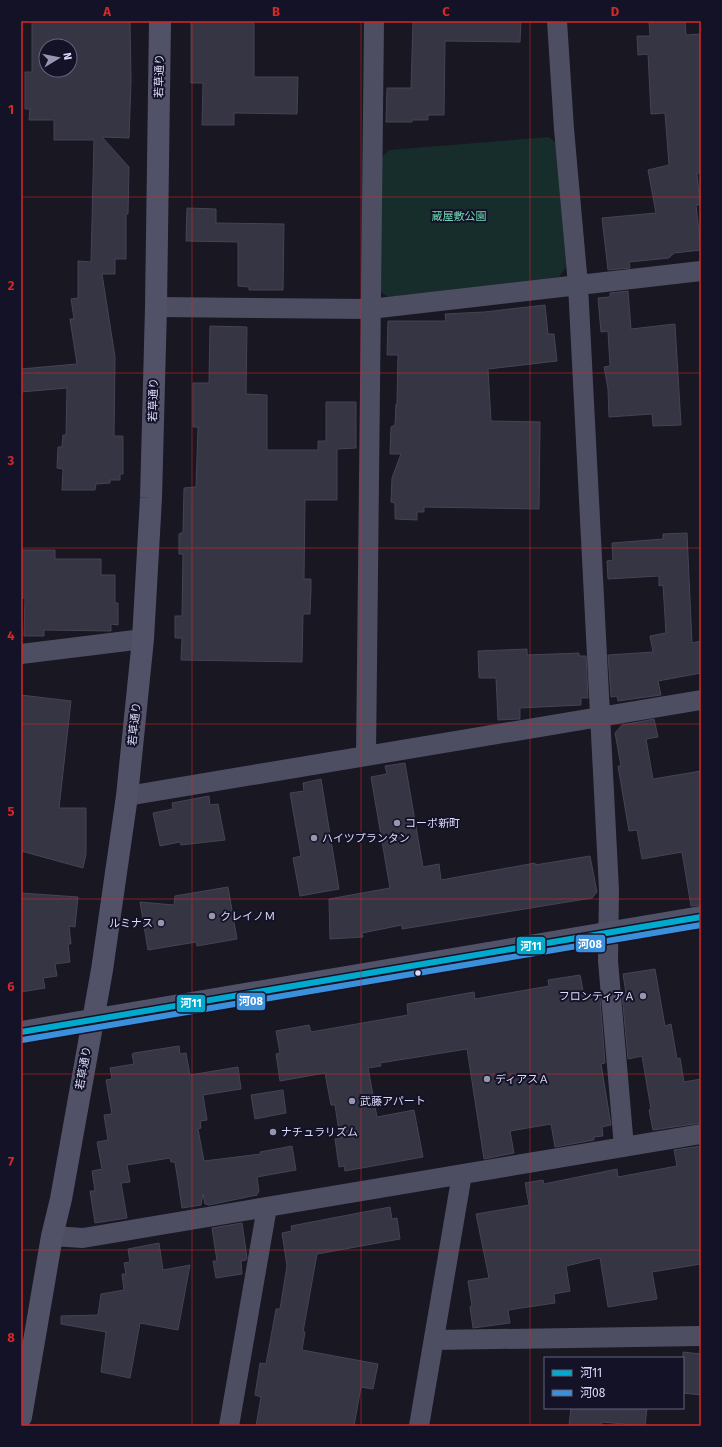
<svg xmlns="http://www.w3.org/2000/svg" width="722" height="1447" font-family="'Fira Sans','Noto Sans JP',sans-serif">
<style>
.green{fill:#162d2c}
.building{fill:#363544;stroke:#454355;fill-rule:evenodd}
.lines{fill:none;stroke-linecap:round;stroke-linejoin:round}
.street{stroke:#4d4e62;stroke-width:20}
.secondary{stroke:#515268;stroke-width:22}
.bus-1-casing{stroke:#141227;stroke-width:9}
.bus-2-casing{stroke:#141227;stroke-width:9}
.bus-1{stroke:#00a9ce;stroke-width:6}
.bus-2{stroke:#3a90db;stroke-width:6}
.grid{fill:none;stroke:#d62828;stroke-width:1;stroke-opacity:0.55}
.poi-dot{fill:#9796b0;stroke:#141227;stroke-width:1.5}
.bus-dot{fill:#dcdbfc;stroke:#141227;stroke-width:1.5}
.labels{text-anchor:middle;stroke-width:4;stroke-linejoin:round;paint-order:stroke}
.street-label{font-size:11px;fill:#dcdbfc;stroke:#141227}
.park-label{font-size:11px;fill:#6dd7b3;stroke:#141227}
.poi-label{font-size:11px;fill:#dcdbfc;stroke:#141227;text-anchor:start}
.line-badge{stroke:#141227;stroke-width:1.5}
.badge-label{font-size:11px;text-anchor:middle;font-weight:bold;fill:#fff}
.neatline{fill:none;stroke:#d62828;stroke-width:1.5}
.grid-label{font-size:13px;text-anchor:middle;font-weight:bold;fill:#d62828}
</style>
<rect width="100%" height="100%" fill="#181722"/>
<path class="green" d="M549 137 557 144 566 267 559 277 388 297 380 291 382 157 389 150Z"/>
<path class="building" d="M32 21H130L131 81 129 138 102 137 129 167 128 214H126V259H115V274H102L115 357 114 436H123V474H120V480H110V483L96 484 95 490H62L63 469 57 468 58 447H62L63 435H66L67 388 21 392V369L77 364 70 319H74L71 299 78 298V261L91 262 94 140H54V120H29L30 109H25V72H32ZM46 46H70V70H46Z
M191 21H254V77H298L297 114 234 113V125H202L203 83H191Z
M413 21H521L520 42 445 41 444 115H428V120H412V122H386L387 88H411Z
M649 21H685L686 35 701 34V173H697L700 205H696L701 250 674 253 669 258 629 262 630 268 608 270 602 218 656 213 648 170 669 165 665 113 651 114 648 54 638 55 637 36H650Z
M187 208 216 209V223L284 224 283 290H249V287L238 286V242L186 241Z
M628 291 631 329 675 324 681 425 653 426 652 414 609 417 608 389 604 367 610 366 608 331 601 332 598 298 610 297V293Z
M545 305 548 334H554L557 361 488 369 491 421 540 422 539 509 424 507V512H417V520L395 519V503L391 502 392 478 401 454H390L391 427 395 425 396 404H397L398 355H387L388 321H446L445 314 484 312Z
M210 326 247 327 246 394 267 395V450H318V441H326V402H356V448L337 449V500H305L304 579H311V590L310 614H303L302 662 181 660 182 638H175V616H182L183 554H179V534L183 532 184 488 196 487 198 427H193V383H209Z
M687 533 692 643 701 641V673L658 681 661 695 618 701 617 696 611 697 608 655 653 652 650 636 666 633 663 585 659 586V576L608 579 607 561 613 560 612 543 663 539V534Z
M21 550H55V559H101V575H115V603H118V625L111 624V631L44 630V636H24L25 598H21Z
M527 649V655L579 653V656H586L588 698H581V705L520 708V719L498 720 496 678H479L478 651Z
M21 695 71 701 59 808H86V854L83 868 21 851Z
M654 719 658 737 646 739 653 779 701 771V905L691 906 682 852 642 859 637 830 629 831 618 766H621L615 733 622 725Z
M405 763 423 867 439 864 441 880 535 863V865L590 856 597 892 592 898 402 929V925L362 933 363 937 330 939 329 899 390 888 371 777 387 774 385 766Z
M321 779 339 889 300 896 293 858 301 856 290 793 304 791 303 783Z
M209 796 210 805 218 804 225 840 181 845 180 842 160 846 153 813 173 809 172 803Z
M228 887 237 939 197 946 196 942 148 950 140 902 174 905 175 896Z
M21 893 78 897 75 927 69 926 71 944H68L70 962 55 964 57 976 43 978 45 988 21 992Z
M655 969 665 1026 671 1024 677 1059 680 1058 684 1082 701 1079V1123L653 1130 649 1110 651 1109 642 1056 628 1059 622 994H626L623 974Z
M580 975 585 1000 600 998 605 1063 601 1064 611 1125 602 1127 603 1136 594 1137V1140L555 1147 551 1124 510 1131 514 1153 484 1159 467 1049 380 1063 381 1066 368 1068 377 1117 414 1110 423 1157 345 1171 344 1166 339 1167 335 1139 340 1138 335 1105H331L325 1073 280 1081 276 1054 280 1053 276 1031 309 1025 311 1032 408 1015 407 1004 474 992 475 999 549 986 548 980Z
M179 1046 180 1054 186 1053 190 1075 238 1067 241 1089 203 1095 207 1120 200 1121 201 1128 198 1129 204 1161 261 1154 260 1152 292 1146 296 1170 257 1177 259 1192 257 1193V1195L209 1205 205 1204 203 1194 201 1205 182 1208 175 1162H171L170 1158 127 1165 130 1182 121 1183 127 1218 95 1223 90 1191H95L92 1171 102 1169 97 1142 108 1140 104 1115 112 1114 106 1080 112 1079 110 1068 134 1064 132 1054 134 1053Z
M283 1090 286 1113 255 1119 251 1095Z
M701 1146V1264L652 1272 657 1299 608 1307 600 1258 566 1266 570 1291 554 1294 555 1303 508 1310 510 1323 473 1328 470 1307 472 1306 468 1281 489 1278 476 1214 529 1205 525 1183 543 1180 544 1184 617 1169 618 1177 677 1166 674 1150Z
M390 1207 392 1219 397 1218 400 1239 317 1254 303 1332H305L302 1350 378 1364 373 1389 361 1387 354 1426H256L261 1397 255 1395 260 1363 266 1364 276 1309H280L287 1266 282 1233 292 1231 291 1226Z
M242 1223 247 1258 246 1260 241 1261 242 1274 216 1278 213 1261H217L212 1228Z
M159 1243 163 1270 190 1265 178 1330 140 1323 130 1378 101 1372 106 1332 61 1324V1316L98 1315 101 1294 124 1290 122 1274H126L124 1263 130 1262 128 1249Z
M683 1352 701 1354V1395L683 1393Z
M571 1408H647L645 1426 602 1422 601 1426H569Z"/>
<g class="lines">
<path class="street" d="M557 21 564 129 578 285 609 890 608 961 624 1147
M156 307 370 309 701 271
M21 654 143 639
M366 756 374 21
M127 796 701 700
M52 1236 83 1238 701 1134
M435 1340 701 1336
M229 1426 267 1207
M419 1426 462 1174"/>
<path class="secondary" d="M21 1032 701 917
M21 1417 52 1236 61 1199 102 970 127 796 143 639 151 498 156 307 160 21"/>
<g class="bus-1-casing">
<path id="bus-1" d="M21 1032 701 917"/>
</g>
<g class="bus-2-casing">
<path id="bus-2" d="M22 1040 701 925"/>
</g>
<use href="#bus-1" class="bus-1"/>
<use href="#bus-2" class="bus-2"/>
</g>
<path class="grid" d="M192 21V1426M361 21V1426M530 21V1426M21 197H701M21 373H701M21 548H701M21 724H701M21 899H701M21 1074H701M21 1250H701"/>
<g class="poi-dot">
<circle cx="397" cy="823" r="4"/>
<circle cx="314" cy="838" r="4"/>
<circle cx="212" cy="916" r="4"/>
<circle cx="161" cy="923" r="4"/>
<circle cx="643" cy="996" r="4"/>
<circle cx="487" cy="1079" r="4"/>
<circle cx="352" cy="1101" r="4"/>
<circle cx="273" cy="1132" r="4"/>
</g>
<circle class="bus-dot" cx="418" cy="973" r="3.5"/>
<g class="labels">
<g class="street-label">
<text transform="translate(159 76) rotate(-89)" y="4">若草通り</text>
<text transform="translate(153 400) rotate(-89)" y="4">若草通り</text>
<text transform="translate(134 724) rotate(-84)" y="4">若草通り</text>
<text transform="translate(83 1068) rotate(-80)" y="4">若草通り</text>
</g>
<g class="park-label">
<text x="459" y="220">蔵屋敷公園</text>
</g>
<g class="poi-label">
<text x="405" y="827">コーポ新町</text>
<text x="322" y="842">ハイツプランタン</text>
<text x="220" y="920">クレイノＭ</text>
<text x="153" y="927" text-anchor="end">ルミナス</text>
<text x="635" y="1000" text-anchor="end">フロンティアＡ</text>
<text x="495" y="1083">ディアスＡ</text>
<text x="360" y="1105">武藤アパート</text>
<text x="281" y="1136">ナチュラリズム</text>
</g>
</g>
<g class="line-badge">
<rect x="575" y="934" width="31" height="19" rx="4" fill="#3a90db"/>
<rect x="516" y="936" width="30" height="19" rx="4" fill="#00a9ce"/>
<rect x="236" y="992" width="30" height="19" rx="4" fill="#3a90db"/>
<rect x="176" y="994" width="30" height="19" rx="4" fill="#00a9ce"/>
</g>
<g class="badge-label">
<text x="590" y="948">河08</text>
<text x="531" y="950">河11</text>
<text x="251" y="1005">河08</text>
<text x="191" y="1007">河11</text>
</g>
<rect width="722" height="1447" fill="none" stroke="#141227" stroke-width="44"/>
<rect x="544" y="1357" width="140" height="52" fill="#141227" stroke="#64627c"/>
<rect x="552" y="1370" width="20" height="6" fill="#00a9ce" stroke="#64627c"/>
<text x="580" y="1377" font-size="12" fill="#dcdbfc">河11</text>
<rect x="552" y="1390" width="20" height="6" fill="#3a90db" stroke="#64627c"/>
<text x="580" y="1397" font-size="12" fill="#dcdbfc">河08</text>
<g transform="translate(58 58) rotate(80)"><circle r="19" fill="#141227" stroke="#64627c"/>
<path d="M0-3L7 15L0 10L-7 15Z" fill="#9796b0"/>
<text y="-6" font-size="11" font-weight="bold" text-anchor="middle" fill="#dcdbfc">N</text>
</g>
<rect x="22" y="22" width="678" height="1403" class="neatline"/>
<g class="grid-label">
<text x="107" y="16">A</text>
<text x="276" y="16">B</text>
<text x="446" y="16">C</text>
<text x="615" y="16">D</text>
<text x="11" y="114">1</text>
<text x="11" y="290">2</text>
<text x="11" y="465">3</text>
<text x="11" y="640">4</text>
<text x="11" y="816">5</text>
<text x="11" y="991">6</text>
<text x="11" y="1166">7</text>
<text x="11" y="1342">8</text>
</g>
</svg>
